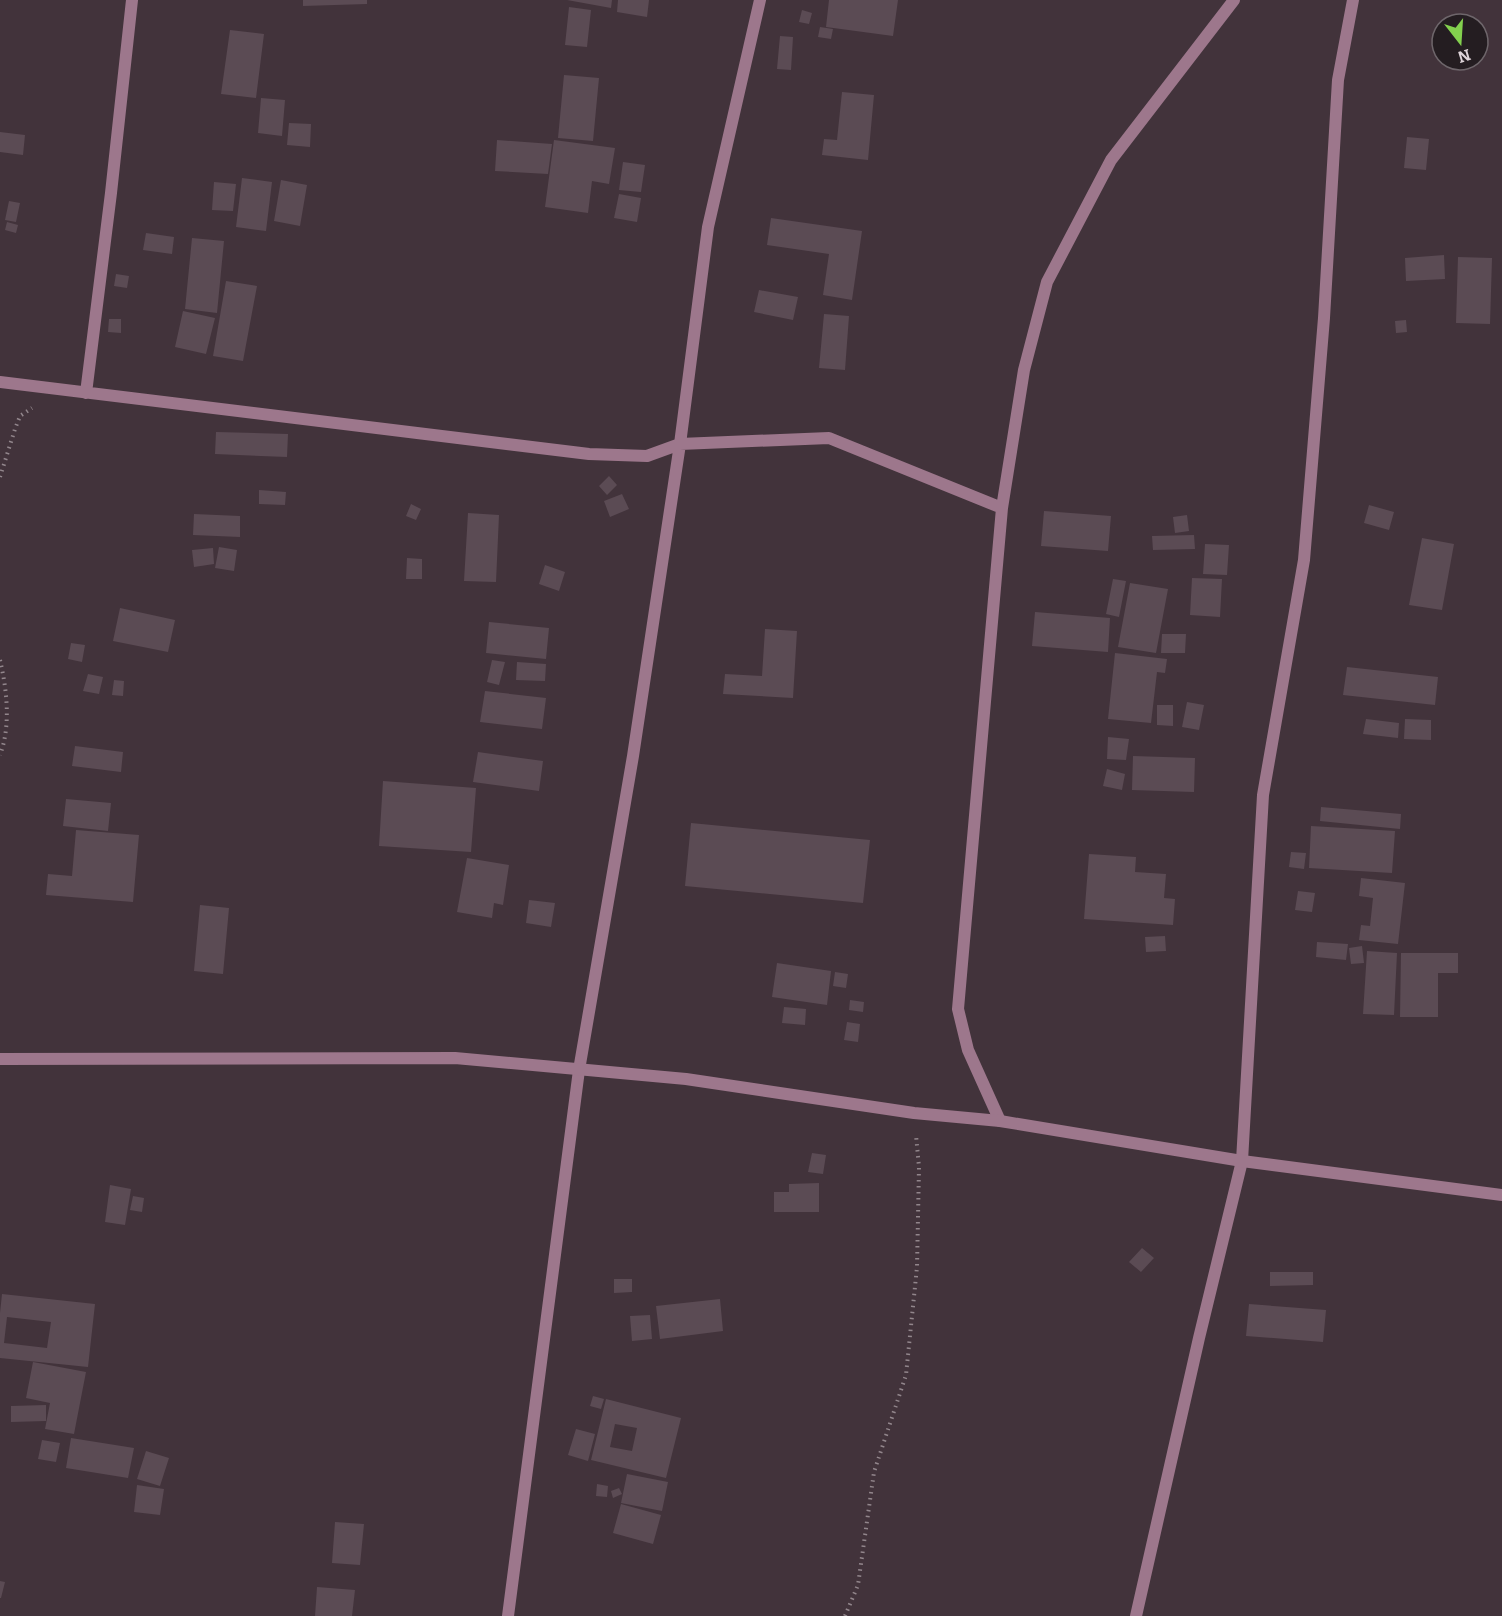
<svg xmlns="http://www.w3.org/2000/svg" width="1502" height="1616" font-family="Bitter,serif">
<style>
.building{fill:#5b4b54;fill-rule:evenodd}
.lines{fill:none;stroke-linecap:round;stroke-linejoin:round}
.path{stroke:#92868c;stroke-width:4;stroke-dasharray:1.5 4.5;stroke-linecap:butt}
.minor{stroke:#9d778c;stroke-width:12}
.tertiary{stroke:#9d778c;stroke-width:12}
</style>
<rect width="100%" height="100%" fill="#42333b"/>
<path class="building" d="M303 0H367V4L303 6Z
M567 0H612L611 8Z
M618 0H649L647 17 617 12Z
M829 0H898L893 36 826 27Z
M569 7 591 10 587 47 565 45Z
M802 10 812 13 809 24 799 22Z
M820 27 833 29 831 39 818 37Z
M230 30 264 34 256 98 221 94Z
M780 36 793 37 791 70 777 69Z
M564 75 599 78 593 141 558 138Z
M842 92 874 95 868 160 822 155 824 139 837 140Z
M261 98 285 100 282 136 258 133Z
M289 123 311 124 310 147 287 145Z
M0 132 25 135 23 155 0 152Z
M1407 137 1429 139 1426 170 1404 168Z
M497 140 552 144 548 174 495 171Z
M554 140 615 148 609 184 592 181 588 213 545 207Z
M623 162 645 165 641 192 619 190Z
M242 178 272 182 266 231 236 227Z
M281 180 307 185 300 226 274 221Z
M214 182 236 184 233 211 212 210Z
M619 194 641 198 637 222 614 218Z
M9 201 20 203 16 222 5 220Z
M771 218 862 231 852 300 823 295 829 254 767 245Z
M7 222 18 225 16 233 5 230Z
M146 233 174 237 172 254 143 250Z
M192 238 224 241 217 313 185 309Z
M1444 255 1445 279 1406 281 1405 258Z
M1458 257 1492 258 1490 324 1456 323Z
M116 274 129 276 127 288 114 286Z
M226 281 257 286 243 361 213 356Z
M759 290 798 297 793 320 754 312Z
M183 311 215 318 206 354 175 347Z
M824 314 849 316 845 370 819 368Z
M109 319H121V333L108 332Z
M1406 320 1407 332 1396 333 1395 321Z
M216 432 288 434 287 457 215 454Z
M609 476 617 485 607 495 599 486Z
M259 490 286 492 285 505 259 504Z
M622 494 629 509 610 517 604 501Z
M411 504 421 509 416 520 406 516Z
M1369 505 1394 512 1389 530 1364 523Z
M1044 511 1111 516 1108 551 1041 546Z
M468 513 499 515 496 582 464 581Z
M194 514 240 516V537L193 535Z
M1187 515 1189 531 1175 533 1173 517Z
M1194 535 1195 549 1153 550 1152 536Z
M1422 538 1454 544 1442 610 1409 605Z
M1205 544 1229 545 1227 575 1203 574Z
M219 547 237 550 234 571 215 568Z
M213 548 214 564 194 567 192 550Z
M407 558 422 559V579H406Z
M545 565 565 572 559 591 539 584Z
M1192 578 1222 579 1220 617 1190 615Z
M1113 579 1126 581 1119 617 1106 614Z
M1130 583 1168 589 1156 653 1118 647Z
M120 608 175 620 168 652 113 641Z
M1035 612 1110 618 1108 652 1032 646Z
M489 622 549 628 546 659 486 653Z
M765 629 797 631 793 698 723 694 725 674 762 676Z
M1162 634H1186L1185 653H1161Z
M71 643 85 645 82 662 68 659Z
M1115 653 1167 659 1165 673 1157 672 1151 723 1108 719Z
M492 660 505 662 499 685 487 682Z
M517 662 546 664 545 681 516 680Z
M1347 667 1438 677 1435 705 1343 695Z
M88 674 103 677 99 694 83 691Z
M114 680 124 681 123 696 112 695Z
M485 691 546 698 542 729 480 722Z
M1187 702 1204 705 1199 730 1182 727Z
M1157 705H1173V726L1157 725Z
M1366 719 1399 723 1398 738 1363 734Z
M1405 719 1431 720V740L1404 739Z
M1108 737 1129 739 1126 760 1107 759Z
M75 746 123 752 121 772 72 766Z
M478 752 543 761 539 791 473 782Z
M1133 756 1195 758 1194 792 1132 790Z
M1107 769 1125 774 1122 790 1103 786Z
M383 781 476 788 471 852 379 846Z
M66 799 111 803 108 831 63 826Z
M1321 807 1401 814 1400 829 1320 821Z
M691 823 870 840 863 903 685 886Z
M1311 826 1395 831 1392 873 1309 868Z
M76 830 139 835 133 902 46 895 48 874 72 876Z
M1291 852 1306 853 1304 869 1289 867Z
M1089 854 1136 857 1135 872 1166 874 1164 898 1175 899 1173 925 1084 919Z
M467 858 509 865 503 905 494 903 492 918 457 912Z
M1361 878 1405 883 1398 944 1359 940 1361 925 1370 926 1373 898 1359 896Z
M1298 891 1315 893 1312 912 1295 910Z
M529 900 555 903 551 927 526 923Z
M200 905 229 908 223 974 194 971Z
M1165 936 1166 951 1146 952 1145 937Z
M1317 942 1348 944 1346 960 1316 957Z
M1362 946 1364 963 1351 964 1349 948Z
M1367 951 1397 953 1394 1015 1363 1014Z
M1401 953H1458V973H1438V1017H1400Z
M777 963 831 971 827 1005 772 997Z
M835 972 848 974 846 988 833 986Z
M850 1000 864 1002 863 1012 849 1010Z
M784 1007 806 1009 805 1025 782 1023Z
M847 1022 860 1024 858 1042 844 1040Z
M812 1153 826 1155 823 1174 808 1172Z
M819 1183V1212H774V1192H789V1184Z
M110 1185 131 1189 125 1225 105 1222Z
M133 1196 144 1198 142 1212 130 1210Z
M1142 1248 1154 1258 1141 1272 1129 1262Z
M1270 1272H1313V1285L1270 1286Z
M614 1279H632V1292L614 1293Z
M2 1294 95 1304 88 1367 0 1358V1313ZM7 1317 51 1322 47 1348 4 1343Z
M720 1299 723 1331 660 1339 656 1306Z
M1249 1304 1326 1310 1323 1342 1246 1336Z
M650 1315 652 1339 632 1341 630 1316Z
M33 1362 86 1372 74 1434 45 1429 50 1403 26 1398Z
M593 1396 604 1399 601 1409 590 1406Z
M606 1399 681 1418 666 1478 591 1460ZM615 1424 637 1428 632 1451 610 1447Z
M46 1405V1421L11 1422V1406Z
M576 1429 595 1434 588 1461 568 1455Z
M71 1438 134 1448 128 1478 66 1468Z
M42 1440 60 1443 56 1462 38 1459Z
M146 1451 169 1458 160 1486 137 1479Z
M627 1474 668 1482 662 1511 621 1503Z
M597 1484 608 1486 607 1497 596 1496Z
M137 1485 164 1489 160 1515 134 1512Z
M619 1488 622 1494 613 1498 611 1491Z
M621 1504 661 1515 653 1544 613 1533Z
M335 1522 364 1524 360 1565 332 1563Z
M0 1581 5 1582 1 1598H0Z
M317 1587 355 1590 352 1616H315Z"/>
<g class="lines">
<path class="path" d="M0 477 15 429 20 416 32 408
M0 660C7 690 11 726 0 755
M845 1616 858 1585 874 1472 906 1375 917 1267 919 1167 916 1135"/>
<path class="minor" d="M0 382 589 454 647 456 680 444 829 438 1002 508
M86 393 111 193 132 0
M1000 1121 968 1050 958 1009 1002 508 1024 370 1047 282 1111 160 1234 0
M508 1616 579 1070 633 756 680 444 708 227 760 0
M1136 1616 1199 1338 1242 1161 1263 795 1304 560 1324 318 1338 80 1353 0"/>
<path class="tertiary" d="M0 1059 455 1058 686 1079 914 1113 1000 1121 1242 1161 1502 1195"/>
</g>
<g transform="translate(1460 42) rotate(163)"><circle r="28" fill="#241d21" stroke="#6e666b" stroke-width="1.5"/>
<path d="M0-4.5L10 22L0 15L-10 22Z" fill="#83d04e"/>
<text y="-9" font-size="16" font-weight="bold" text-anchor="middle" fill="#ded4d9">N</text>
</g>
</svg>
